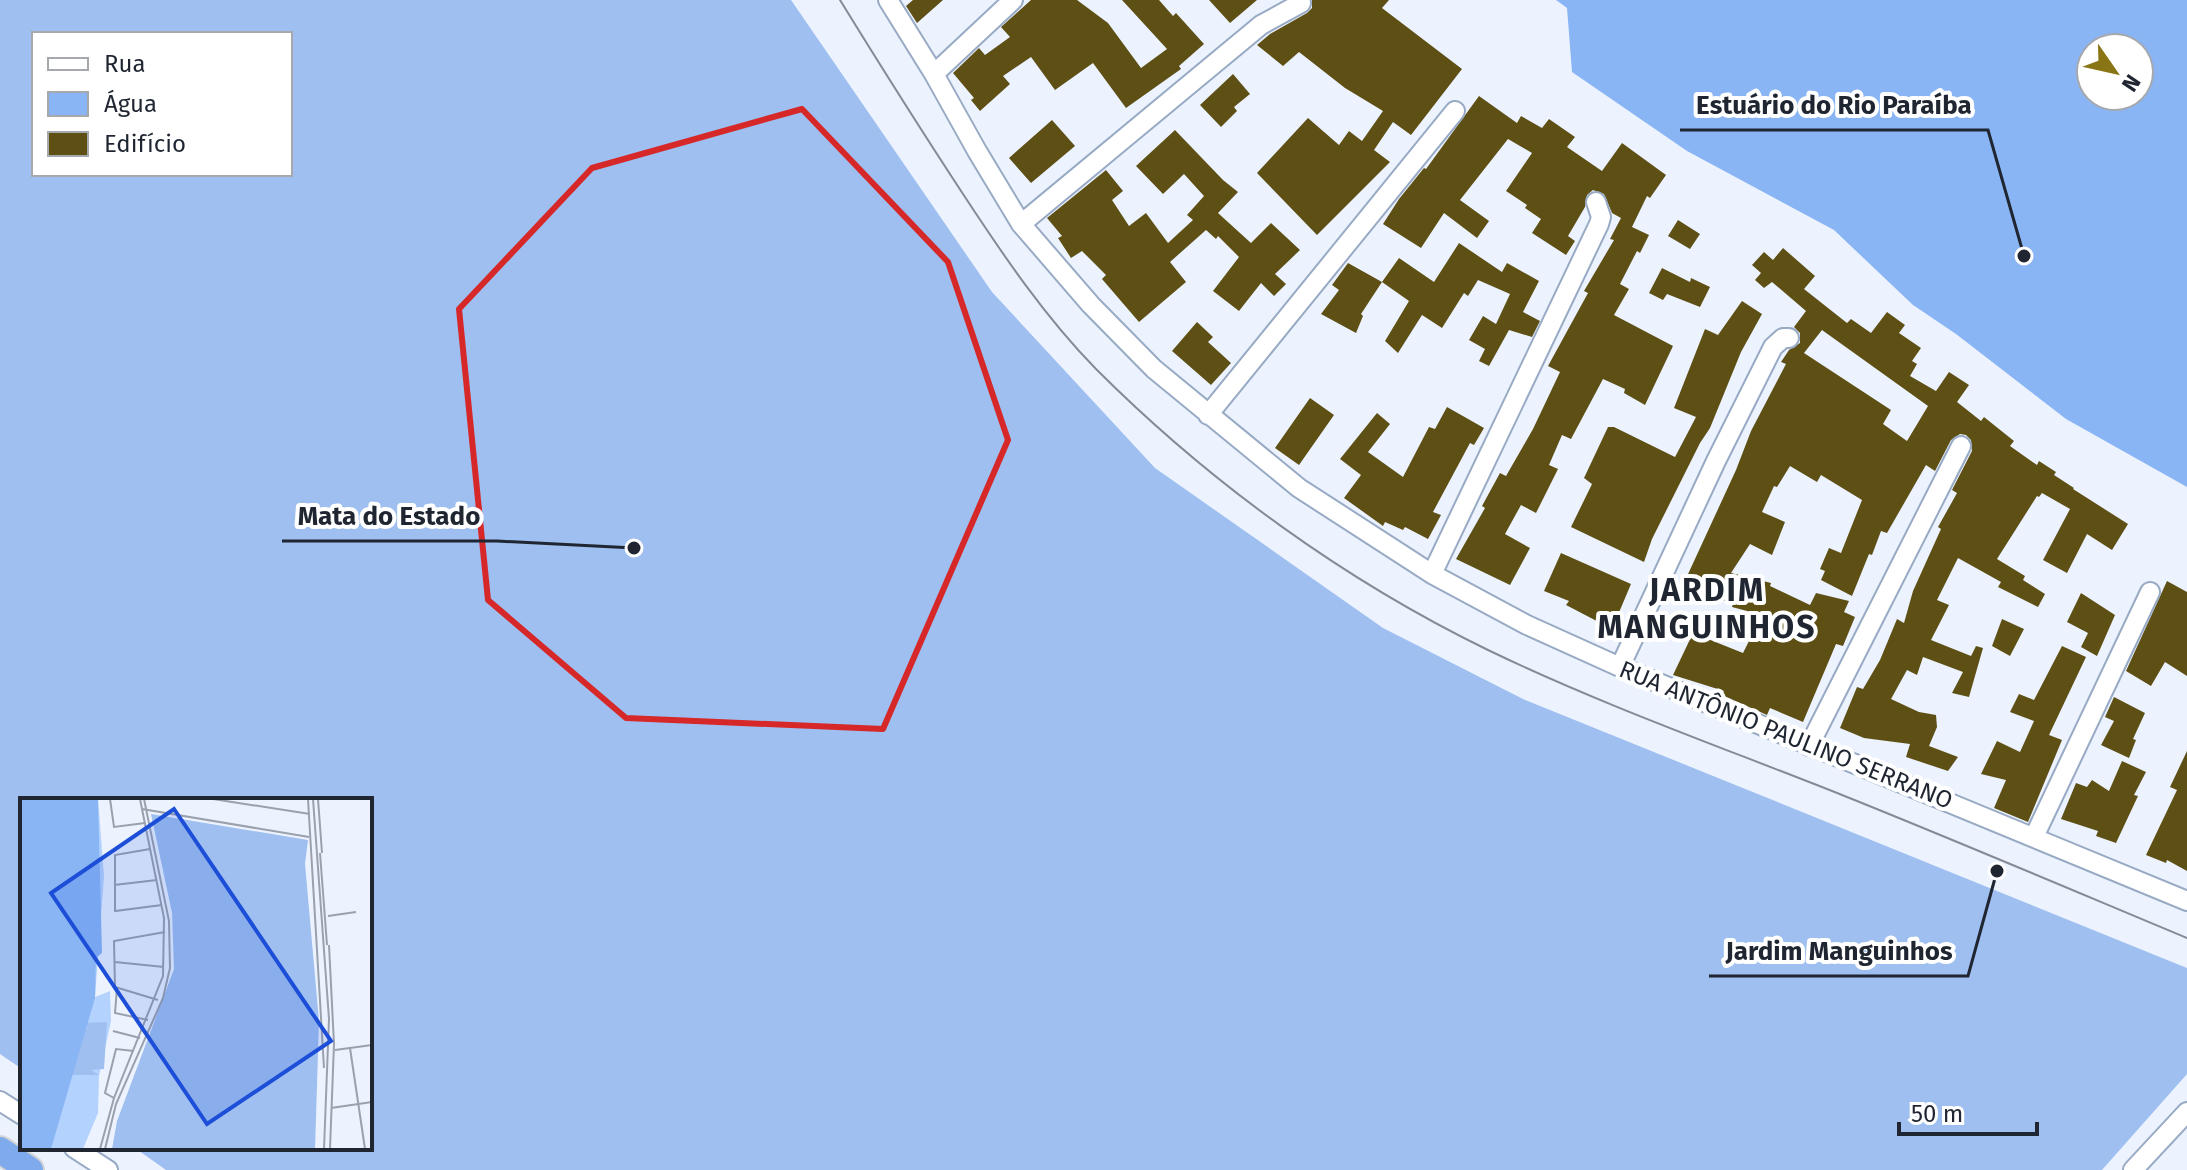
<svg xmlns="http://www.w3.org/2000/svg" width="2187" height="1170" font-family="'Fira Sans',sans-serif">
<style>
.forest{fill:#9ebfef;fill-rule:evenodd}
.water{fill:#8ab5f5;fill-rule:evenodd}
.building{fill:#5e5015;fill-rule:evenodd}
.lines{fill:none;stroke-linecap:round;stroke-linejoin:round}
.minor-casing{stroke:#98aac4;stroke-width:22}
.highway-casing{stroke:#d2d4d6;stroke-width:30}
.minor{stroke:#fff;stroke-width:18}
.highway{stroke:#7fabec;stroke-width:26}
.tram{stroke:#848b97;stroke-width:2}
.marked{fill:none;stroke:#d62828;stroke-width:6;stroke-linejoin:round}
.labels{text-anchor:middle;stroke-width:8;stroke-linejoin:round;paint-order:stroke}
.street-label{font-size:24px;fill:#1f2631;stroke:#fff}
.district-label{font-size:32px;font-weight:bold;letter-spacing:2px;fill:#1f2631;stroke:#fff}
.inset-road{fill:none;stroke:#9aa1ad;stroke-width:2}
.view{fill:#1d4ed8;fill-opacity:0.15;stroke:#1d4ed8;stroke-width:4}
.inset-edge{fill:none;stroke:#1f2631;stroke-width:4}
.leader{fill:none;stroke:#1f2631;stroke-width:3}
.callout-dot{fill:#1f2631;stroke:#fff;stroke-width:3}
.callout-label{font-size:26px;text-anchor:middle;font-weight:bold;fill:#1f2631;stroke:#fff;stroke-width:8;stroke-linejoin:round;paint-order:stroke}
</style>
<rect width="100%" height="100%" fill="#ecf3ff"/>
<path class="forest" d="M0 0H791L992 292 1155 468 1383 628 1523 699 2187 968V1074L2102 1170H166L135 1148H370V800H22V1069L0 1054ZM34 34H290V174H34Z"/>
<path class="water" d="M1556 0H2187V487L2066 419 1956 334 1913 305 1834 230 1687 151 1572 72 1567 8ZM2091 48H2139V96H2091Z"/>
<path class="building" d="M913 0H943L917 23 906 6Z
M1031 0H1077L1108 23 1141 68 1167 49 1122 0H1159L1173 16 1176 13 1204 44 1179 66 1181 69 1126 108 1093 63 1055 90 1031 57 1003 76 1010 84 980 111 971 100 974 98 953 73 979 48 985 55 1010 37 1001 27Z
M1209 0H1257L1230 23Z
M1312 0H1389L1382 8 1462 69 1411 135 1393 122 1374 150 1390 162 1317 235 1257 173 1308 118 1339 145 1349 131 1362 141 1383 111 1345 88 1299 52 1283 66 1257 45 1270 34 1307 13 1312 8Z
M1233 74 1250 94 1234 107 1237 111 1221 127 1200 105Z
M1479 96 1517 123 1521 116 1542 128 1549 119 1575 137 1567 147 1602 171 1622 143 1666 175 1650 198 1647 196 1632 227 1649 235 1640 253 1637 251 1620 284 1629 289 1614 315 1673 346 1645 405 1624 393 1625 389 1603 379 1571 439 1562 435 1549 465 1558 469 1536 513 1521 505 1505 534 1530 548 1510 585 1456 559 1485 508 1482 506 1500 473 1506 476 1533 429 1560 372 1548 366 1588 293 1584 291 1614 240 1610 239 1621 218 1612 213 1604 194 1593 190 1587 195 1585 207 1568 236 1575 241 1566 255 1532 233 1541 219 1525 208 1527 205 1506 191 1532 153 1508 139 1460 200 1489 221 1477 238 1444 213 1421 248 1383 224 1399 199 1424 168 1426 169Z
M1052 120 1075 146 1031 183 1009 158Z
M1175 130 1223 180 1238 192 1218 213 1251 243 1271 223 1300 250 1275 274 1286 284 1274 296 1261 283 1239 311 1213 291 1239 257 1218 236 1216 239 1206 230 1170 262 1186 282 1139 322 1102 279 1106 275 1082 251 1071 258 1058 238 1062 236 1047 218 1106 170 1123 191 1112 200 1129 226 1146 213 1168 243 1193 220 1187 215 1204 196 1184 174 1163 194 1136 166Z
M1678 220 1700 234 1690 249 1668 236Z
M1459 243 1502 272 1507 263 1539 281 1523 312 1540 321 1532 337 1509 330 1489 366 1479 361 1485 349 1469 340 1483 316 1496 324 1510 294 1478 280 1468 296 1464 293 1442 328 1422 315 1398 353 1385 341 1409 301 1382 282 1399 258 1434 282Z
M1783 248 1815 276 1804 289 1847 323 1851 319 1871 333 1887 312 1905 325 1899 333 1921 348 1912 361 1917 364 1910 376 1936 391 1949 372 1969 385 1957 402 1981 421 1984 417 2014 441 2010 446 2037 465 2039 461 2056 472 2054 475 2074 488 2073 489 2128 524 2112 550 2087 534 2067 573 2043 560 2070 509 2042 493 2039 497 2037 496 1997 559 2025 576 2023 580 2045 594 2038 607 1998 587 2001 582 1958 558 1937 600 1949 605 1931 640 1971 656 1976 646 1983 648 1969 697 1952 693 1963 672 1923 657 1917 675 1907 670 1891 699 1919 712 1936 715 1937 727 1929 746 1958 757 1948 771 1906 757 1910 744 1864 738 1840 728 1857 687 1863 689 1880 660 1897 619 1904 623 1913 591 1941 529 1938 527 1957 493 1952 490 1972 451 1971 440 1966 435 1960 434 1951 440 1935 471 1926 465 1887 533 1881 531 1872 555 1869 554 1852 596 1821 580 1825 571 1820 569 1829 548 1841 553 1862 500 1821 475 1817 482 1790 466 1777 487 1774 486 1762 512 1785 522 1772 555 1750 544 1731 573 1771 583 1770 586 1810 605 1816 593 1849 601 1844 612 1855 617 1843 646 1836 644 1803 722 1770 708 1767 715 1722 695 1724 691 1673 675 1693 633 1743 653 1762 615 1732 607 1733 604 1683 585 1736 470 1751 431 1786 364 1781 362 1789 350 1800 343V333L1794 327 1806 311 1772 282 1764 288 1755 280 1761 273 1752 265 1764 252 1773 260ZM1822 330 1928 406 1907 441 1883 424 1891 410 1804 353Z
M1348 263 1382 282 1361 314 1363 316 1356 333 1321 314 1339 290 1332 285Z
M1662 268 1690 282 1691 278 1710 287 1700 307 1667 294 1663 300 1649 293Z
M1742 301 1762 314 1741 352 1710 428 1700 443 1652 539 1644 562 1571 527 1592 484 1584 478 1608 427H1614L1675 457 1696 417 1674 408 1705 329 1718 335Z
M1197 322 1213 337 1208 342 1231 363 1211 385 1172 351Z
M1310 398 1334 415 1299 465 1275 448Z
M1447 407 1484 428 1474 445 1470 443 1433 512 1441 515 1428 539 1405 527 1403 530 1385 522 1383 526 1344 498 1361 475 1340 459 1377 413 1390 424 1368 452 1403 477 1429 427 1435 429Z
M1561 553 1631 584 1612 629 1566 605 1569 601 1544 591Z
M2167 581 2187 592V676L2165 662 2151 686 2126 671Z
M2081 593 2115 615 2097 656 2081 647 2088 633 2067 622Z
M2002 619 2024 629 2010 656 1992 646Z
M2062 646 2086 657 2049 735 2062 740 2028 822 1994 808 2006 780 1981 774 1997 741 2020 752 2034 721 2010 712 2019 694 2034 700Z
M2114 697 2145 713 2133 739 2136 740 2129 758 2101 745 2114 721 2105 717Z
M2187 751V871L2167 860 2166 863 2146 855 2177 790 2170 787Z
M2122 761 2146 772 2134 795 2138 796 2116 843 2096 836 2098 831 2061 819 2076 783 2087 787 2092 780 2109 791Z"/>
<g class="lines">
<g class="minor-casing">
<path id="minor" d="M888 0 934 74 977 151 1021 224 1091 305 1154 369 1299 488 1432 574 1527 625 1620 667 2187 901
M934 74 1013 0
M1021 224 1261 25 1301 3
M1208 415 1455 111
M1432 574 1599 224 1601 217 1596 202
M1620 667 1716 461 1773 347 1783 338H1789
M1809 746 1961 446
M2034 837 2150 592
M0 1101 22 1115
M74 1148 108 1170
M2133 1170 2187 1112"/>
</g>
<g class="highway-casing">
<path id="highway" d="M0 1150 30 1170"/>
</g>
<use href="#minor" class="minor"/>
<use href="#highway" class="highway"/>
<path class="tram" d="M840 0C880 65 921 130 963 194 1003 255 1045 317 1096 369 1209 482 1344 580 1488 650 1602 705 1724 748 1842 795 1957 841 2072 890 2187 938"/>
</g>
<path class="marked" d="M802 109 948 262 1008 440 883 729 626 718 488 600 459 309 592 168Z"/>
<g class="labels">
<g class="street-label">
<text transform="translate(1786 735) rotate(22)" y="8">RUA ANTÔNIO PAULINO SERRANO</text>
</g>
<g class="district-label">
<text x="1707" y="601">JARDIM<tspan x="1707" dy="37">MANGUINHOS</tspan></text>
</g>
</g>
<g transform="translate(20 798)">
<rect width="352" height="352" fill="#ecf3ff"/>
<path d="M78 1 84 78 75 199 90 193 91 223 79 278 78 315 63 351H0Z" fill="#b4d2fe"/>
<path d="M131 16 288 42 285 66 299 223 295 351H92L97 323 154 171 152 115ZM87 224 84 271 71 272 79 277H50L62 231 68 230 63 225Z" fill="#9ebfef"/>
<path d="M0 1H78L82 155 76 160 75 200 31 351H0Z" fill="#8ab5f5"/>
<path class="inset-road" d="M90 1 94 29 125 25M193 1 290 16M288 1 304 270M293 1 309 221 304 351M298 1 302 55M122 11 289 39M130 51 95 57V113L142 107M300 55 307 147M94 87 137 82M308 118 336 114M309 147 314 246 310 351M95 164 144 169M97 190 95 215 128 222M138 202 95 189 94 143 145 134M93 233 120 240M330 250 345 351M315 252 352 247M94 300 85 295 96 251 114 253M311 310 352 304M80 351 94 300 143 178 144 120 120 1M85 351 96 306 143 200 150 170 149 123 124 1"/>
<path class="view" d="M154 11 311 243 187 326 31 95Z"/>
<rect width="352" height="352" class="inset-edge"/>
</g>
<path class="leader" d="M2024 256L1988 130H1680M634 548L497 541H282M1997 871L1968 976H1709"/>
<g class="callout-dot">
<circle cx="2024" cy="256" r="8"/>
<circle cx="634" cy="548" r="8"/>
<circle cx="1997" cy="871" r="8"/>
</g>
<g class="callout-label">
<text x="1834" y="114">Estuário do Rio Paraíba</text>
<text x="389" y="525">Mata do Estado</text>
<text x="1839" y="960">Jardim Manguinhos</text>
</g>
<rect x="32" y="32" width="260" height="144" fill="#ffffff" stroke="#a5a8ad" stroke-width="2"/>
<rect x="48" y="58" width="40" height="12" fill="#ffffff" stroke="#a5a8ad" stroke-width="2"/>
<text x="104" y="72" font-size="24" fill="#1f2631">Rua</text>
<rect x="48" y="92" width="40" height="24" fill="#8ab5f5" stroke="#a5a8ad" stroke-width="2"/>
<text x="104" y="112" font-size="24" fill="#1f2631">Água</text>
<rect x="48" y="132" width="40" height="24" fill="#5e5015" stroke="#a5a8ad" stroke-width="2"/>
<text x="104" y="152" font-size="24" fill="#1f2631">Edifício</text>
<g transform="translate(2115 72) rotate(124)"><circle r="38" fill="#ffffff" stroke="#a5a8ad" stroke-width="2"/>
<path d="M0-6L14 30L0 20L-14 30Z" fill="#897416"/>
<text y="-12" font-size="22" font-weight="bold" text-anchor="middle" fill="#1f2631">N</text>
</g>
<path d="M1899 1122v12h138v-12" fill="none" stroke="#1f2631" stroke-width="4"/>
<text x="1911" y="1122" font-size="24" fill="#1f2631" stroke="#ffffff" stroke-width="6" paint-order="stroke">50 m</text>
</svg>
